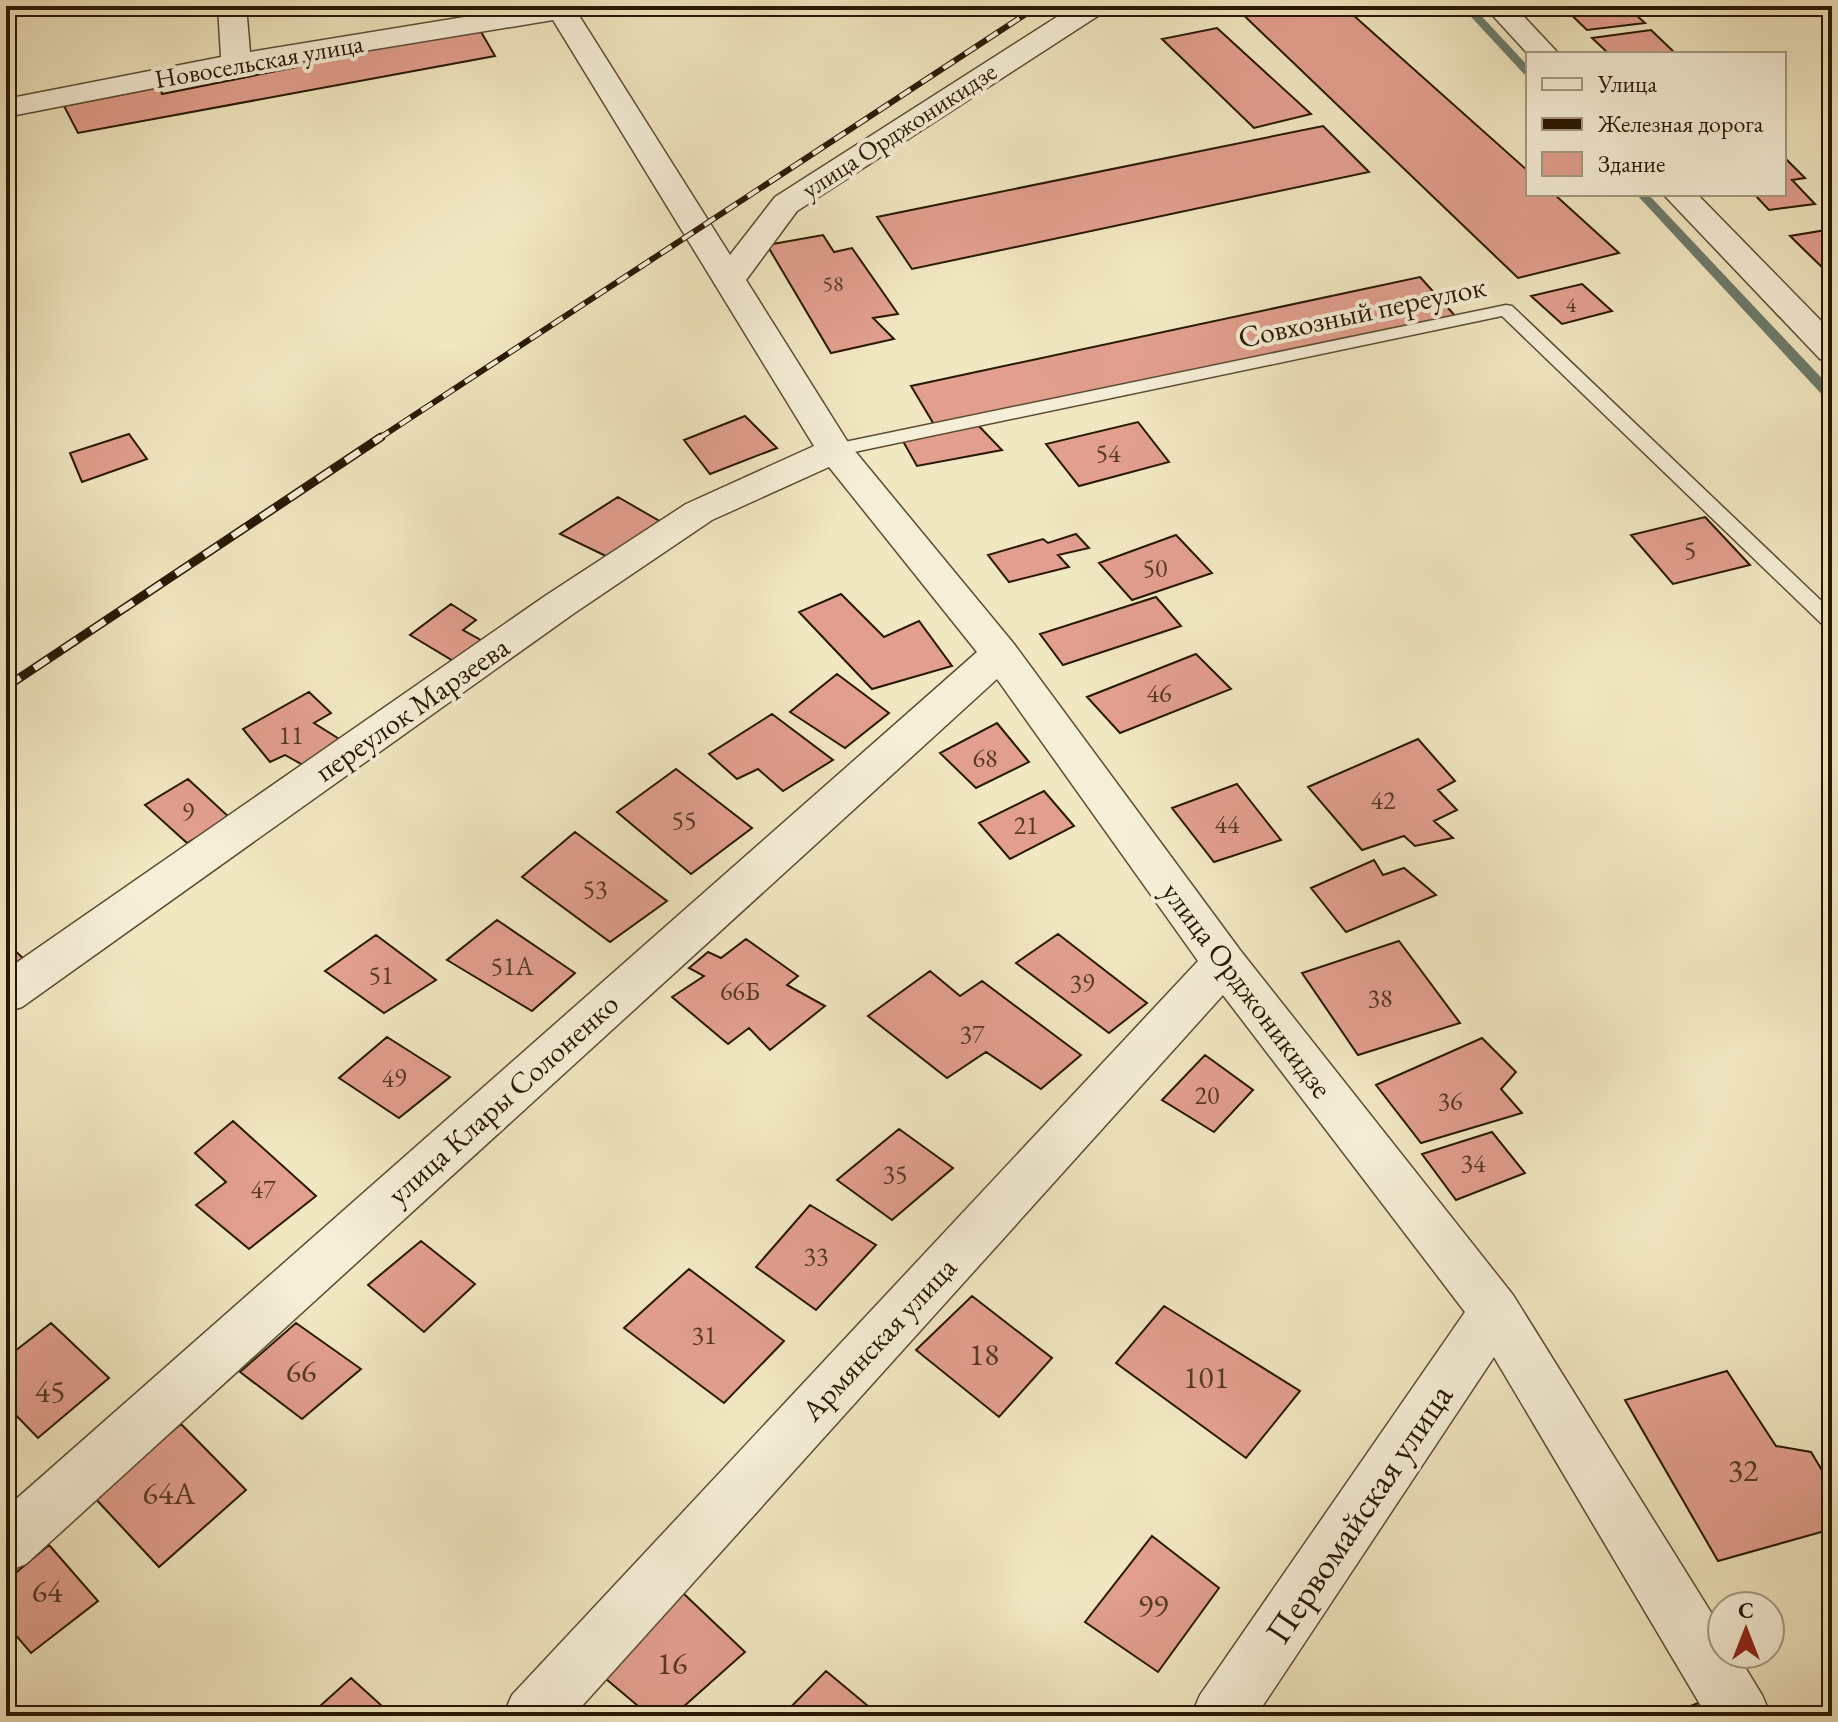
<svg xmlns="http://www.w3.org/2000/svg" width="1838" height="1722" font-family="'EB Garamond',serif">
<style>
.lines{fill:none;stroke-linecap:round;stroke-linejoin:round}
.stream{fill:#6d7c6c;fill-rule:evenodd}
.building{fill:#e29f8e;stroke:#281801;stroke-width:2}
.lane-casing{stroke:#5a4c31;stroke-width:3}
.street-casing{stroke:#5a4c31;stroke-width:3}
.lane{fill:#f6efd7;fill-rule:evenodd}
.street{fill:#f6efd7;fill-rule:evenodd}
.rail-far1-casing{stroke:#281801;stroke-width:6}
.rail-casing{stroke:#281801;stroke-width:9}
.rail-far1{stroke:#f6efd7;stroke-width:4;stroke-dasharray:13;stroke-linecap:butt}
.rail{stroke:#f6efd7;stroke-width:6;stroke-dasharray:17;stroke-linecap:butt}
.labels{text-anchor:middle;stroke-width:8;stroke-linejoin:round;paint-order:stroke}
.far-number-label{font-size:22px;fill:#563a24}
.far-street-label{font-size:26px;fill:#281801;stroke:#f6efd7}
.number-label{font-size:26px;fill:#563a24}
.street-label{font-size:30px;fill:#281801;stroke:#f6efd7}
.near-number-label{font-size:32px;fill:#563a24}
.near-street-label{font-size:36px;fill:#281801;stroke:#f6efd7}
</style>
<rect width="100%" height="100%" fill="#f1e7c1"/>
<filter id="stains"><feTurbulence type="fractalNoise" baseFrequency=".0025" numOctaves="4"/><feColorMatrix values="0 0 0 0 .2 0 0 0 0 .09 0 0 0 0 .02 0 0 0 .5 -.17"/></filter>
<radialGradient id="worn" r=".72"><stop offset=".6" stop-color="#630" stop-opacity="0"/><stop offset="1" stop-color="#630" stop-opacity=".3"/></radialGradient>
<g class="lines">
<path class="stream" d="M1461 6H1472L1528 66V75L1524 74Z
M1636 194H1648L1832 389V401L1827 400Z"/>
</g>
<path class="building" d="M1234 6H1343L1528 171V194H1554L1619 253 1518 278Z
M1562 6H1626L1645 23 1587 30Z
M1217 28 1311 114 1254 128 1162 39Z
M480 30 495 56 78 133 64 106 160 87 162 94 297 67 299 61Z
M1651 30 1675 53 1609 54 1592 38Z
M1323 126 1369 172 912 269 877 217Z
M1784 157 1805 178 1792 180 1815 204 1769 210 1754 194H1784Z
M1832 229V277L1790 236Z
M823 235 834 252 852 248 898 314 873 318 894 339 831 353 767 245Z
M1420 277 1457 318 938 431 911 386Z
M1582 284 1612 311 1562 324 1531 296Z
M745 416 777 448 710 474 684 440Z
M974 421 1002 450 917 466 900 436Z
M1138 422 1169 462 1079 486 1046 444Z
M129 434 147 459 82 482 70 453Z
M618 497 663 523 608 557 560 534Z
M1705 517 1750 565 1673 584 1631 535Z
M1076 534 1089 548 1058 555 1069 567 1009 582 988 555 1043 539 1048 543Z
M1176 535 1212 573 1132 600 1099 563Z
M841 594 884 637 919 621 952 666 872 689 799 612Z
M1156 597 1181 626 1063 665 1040 634Z
M451 604 476 620 463 630 488 644 455 662 410 635Z
M1196 654 1231 689 1120 733 1087 697Z
M837 674 889 713 845 748 790 712Z
M309 692 331 713 314 723 344 742 310 769 285 755 270 762 243 729Z
M772 714 833 760 783 791 758 769 737 779 709 754Z
M997 723 1029 762 976 788 940 753Z
M1418 739 1455 781 1438 790 1457 810 1434 821 1453 838 1415 846 1404 836 1362 850 1308 787Z
M676 769 752 828 691 874 617 812Z
M188 779 230 818 187 843 145 805Z
M1237 784 1281 840 1214 862 1172 808Z
M1044 791 1074 826 1010 859 979 823Z
M575 832 667 901 610 942 522 877Z
M1374 860 1383 875 1404 868 1436 895 1346 932 1311 888Z
M497 920 575 973 532 1011 447 960Z
M1058 934 1147 1003 1109 1033 1016 963Z
M376 935 436 980 384 1013 325 971Z
M746 939 798 976 787 985 825 1006 770 1050 749 1028 728 1044 672 997 704 976 689 968 708 952 721 958Z
M1399 941 1460 1023 1358 1055 1302 973Z
M6 942 27 962 6 975Z
M930 971 960 996 982 981 1081 1055 1041 1089 986 1052 947 1078 868 1016Z
M387 1037 450 1077 399 1118 339 1078Z
M1482 1038 1516 1072 1501 1089 1522 1113 1421 1143 1376 1085Z
M1205 1055 1253 1090 1214 1132 1162 1100Z
M233 1121 316 1196 249 1249 196 1205 226 1182 195 1153Z
M899 1129 953 1168 892 1220 837 1180Z
M1492 1132 1525 1173 1456 1200 1422 1154Z
M810 1205 876 1245 816 1310 756 1267Z
M421 1241 475 1284 424 1332 368 1285Z
M689 1269 784 1341 724 1403 624 1328Z
M972 1296 1052 1358 999 1417 916 1350Z
M1164 1306 1300 1391 1246 1458 1116 1363Z
M51 1323 109 1378 38 1438 6 1405V1358Z
M296 1323 361 1369 302 1419 240 1372Z
M1727 1371 1776 1446 1811 1452 1832 1487V1529L1718 1561 1625 1400Z
M181 1424 246 1490 159 1567 93 1496Z
M1152 1536 1219 1588 1158 1672 1085 1622Z
M49 1545 98 1601 31 1653 6 1624V1581Z
M683 1593 745 1652 673 1716H650L600 1674Z
M826 1671 880 1716H782Z
M351 1678 393 1716H309Z
M1701 1702 1709 1716H1664Z"/>
<g class="lines">
<g class="lane-casing">
<path id="lane" d="M1506 305 1512 306 1832 611V629L1825 627 1502 316 835 456 826 450 835 444Z"/>
</g>
<g class="street-casing">
<path id="street" d="M218 6H246L250 52 532 6H573L730 255 775 197 1074 6H1108L1104 12 797 211 746 280 849 444 1014 644 1240 950 1513 1295 1722 1630V1654H1737L1762 1695 1771 1716H1707L1494 1357 1256 1716H1191L1200 1695 1465 1312 1223 995 573 1716H503L512 1695 1198 961 997 679 26 1564 6 1572V1508L977 652 829 467 712 520 573 614 22 1007 6 1012V970L545 596 686 504 814 446 553 20 236 72 6 117V99L221 57Z
M1484 6H1514L1559 54H1528Z
M1663 194H1697L1832 332V362L1820 359Z"/>
</g>
<use href="#lane" class="lane"/>
<use href="#street" class="street"/>
<g class="rail-far1-casing">
<path id="rail-far1" d="M378 439 1038 6"/>
</g>
<g class="rail-casing">
<path id="rail" d="M6 687 381 437"/>
</g>
<use href="#rail-far1" class="rail-far1"/>
<use href="#rail" class="rail"/>
</g>
<g class="labels">
<g class="far-number-label">
<text x="833" y="291">58</text>
<text x="1571" y="312">4</text>
</g>
<g class="far-street-label">
<text transform="translate(259 61) rotate(-10)" y="9">Новосельская улица</text>
<text transform="translate(899 130) rotate(-33)" y="9">улица Орджоникидзе</text>
</g>
<g class="number-label">
<text x="1108" y="462">54</text>
<text x="1690" y="559">5</text>
<text x="1155" y="577">50</text>
<text x="1159" y="702">46</text>
<text x="291" y="744">11</text>
<text x="985" y="767">68</text>
<text x="1383" y="809">42</text>
<text x="188" y="821">9</text>
<text x="684" y="829">55</text>
<text x="1227" y="833">44</text>
<text x="1026" y="834">21</text>
<text x="595" y="898">53</text>
<text x="512" y="975">51А</text>
<text x="381" y="984">51</text>
<text x="1082" y="992">39</text>
<text x="740" y="1000">66Б</text>
<text x="1380" y="1007">38</text>
<text x="972" y="1043">37</text>
<text x="394" y="1087">49</text>
<text x="1207" y="1104">20</text>
<text x="1450" y="1110">36</text>
<text x="1473" y="1172">34</text>
<text x="895" y="1183">35</text>
<text x="263" y="1198">47</text>
<text x="816" y="1265">33</text>
<text x="704" y="1344">31</text>
</g>
<g class="street-label">
<text transform="translate(1362 312) rotate(-12)" y="10">Совхозный переулок</text>
<text transform="translate(412 709) rotate(-35)" y="10">переулок Марзеева</text>
<text transform="translate(1247 990) rotate(53)" y="10">улица Орджоникидзе</text>
<text transform="translate(503 1099) rotate(-42)" y="10">улица Клары Солоненко</text>
<text transform="translate(879 1339) rotate(-47)" y="10">Армянская улица</text>
</g>
<g class="near-number-label">
<text x="984" y="1365">18</text>
<text x="301" y="1382">66</text>
<text x="1206" y="1388">101</text>
<text x="50" y="1402">45</text>
<text x="1743" y="1481">32</text>
<text x="169" y="1504">64А</text>
<text x="47" y="1602">64</text>
<text x="1153" y="1616">99</text>
<text x="672" y="1674">16</text>
</g>
<g class="near-street-label">
<text transform="translate(1358 1513) rotate(-56)" y="13">Первомайская улица</text>
</g>
</g>
<rect width="1838" height="1722" fill="none" stroke="#f1e7c1" stroke-width="32"/>
<rect x="8" y="8" width="1822" height="1706" fill="none" stroke="#281801" stroke-width="4"/>
<rect x="16" y="16" width="1806" height="1690" fill="none" stroke="#281801" stroke-width="2"/>
<rect x="1526" y="52" width="260" height="144" fill="#f6efd7" stroke="#a49981" stroke-width="2"/>
<rect x="1542" y="78" width="40" height="12" fill="#f6efd7" stroke="#a49981" stroke-width="2"/>
<text x="1598" y="92" font-size="24" fill="#281801">Улица</text>
<rect x="1542" y="118" width="40" height="12" fill="#281801" stroke="#a49981" stroke-width="2"/>
<text x="1598" y="132" font-size="24" fill="#281801">Железная дорога</text>
<rect x="1542" y="152" width="40" height="24" fill="#e29f8e" stroke="#a49981" stroke-width="2"/>
<text x="1598" y="172" font-size="24" fill="#281801">Здание</text>
<g transform="translate(1746 1630)"><circle r="38" fill="#f6efd7" stroke="#a49981" stroke-width="2"/>
<path d="M0-6L14 30L0 20L-14 30Z" fill="#8f2418"/>
<text y="-12" font-size="22" font-weight="bold" text-anchor="middle" fill="#281801">С</text>
</g>
<rect width="100%" height="100%" filter="url(#stains)"/>
<rect width="100%" height="100%" fill="url(#worn)"/>
</svg>
